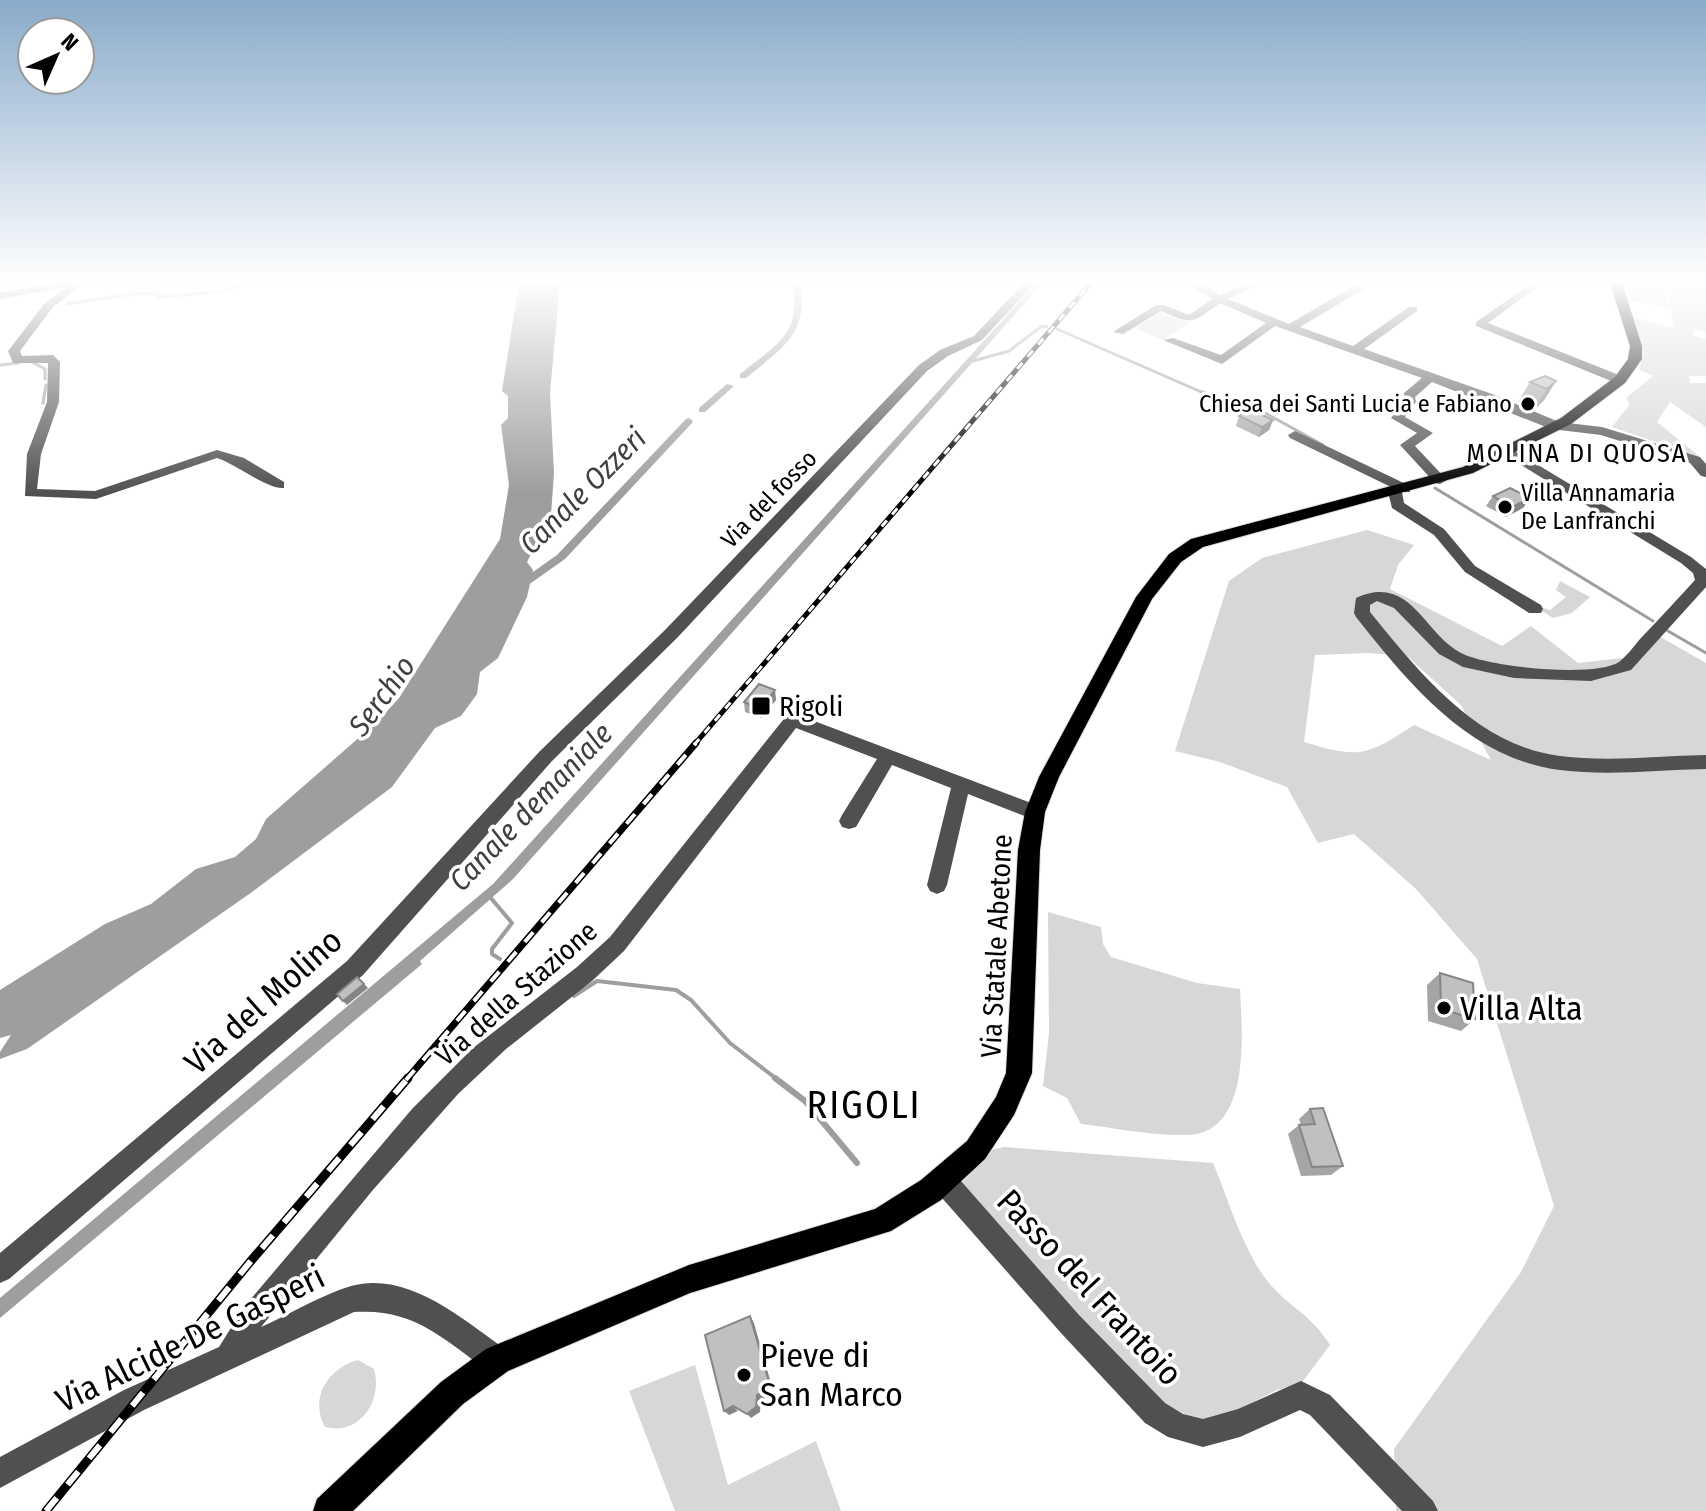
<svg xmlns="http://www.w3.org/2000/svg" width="1706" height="1511" font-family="'Fira Sans Condensed',sans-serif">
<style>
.green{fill:#d7d7d7;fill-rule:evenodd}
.water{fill:#9e9e9e}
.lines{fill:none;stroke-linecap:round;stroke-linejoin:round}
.stream-far2{stroke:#9e9e9e;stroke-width:3}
.stream-far1{stroke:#9e9e9e;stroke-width:4}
.stream{stroke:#9e9e9e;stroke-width:6}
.canal{fill:#9e9e9e;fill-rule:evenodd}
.major-casing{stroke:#dbdbdb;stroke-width:2}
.minor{fill:#505050;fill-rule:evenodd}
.major{fill:#000;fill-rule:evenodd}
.rail-far2-casing{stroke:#000;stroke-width:5}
.rail-far1-casing{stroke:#000;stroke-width:7}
.rail-casing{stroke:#000;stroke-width:9}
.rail-far2{stroke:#fff;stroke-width:3;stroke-dasharray:8;stroke-linecap:butt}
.rail-far1{stroke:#fff;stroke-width:4;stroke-dasharray:13;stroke-linecap:butt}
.rail{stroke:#fff;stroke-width:6;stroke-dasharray:17;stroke-linecap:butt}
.wall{fill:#a5a5a5}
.shaded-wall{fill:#868686}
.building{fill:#c0c0c0;stroke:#868686;stroke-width:2}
.poi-dot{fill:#000;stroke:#fff;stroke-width:3}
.labels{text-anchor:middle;stroke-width:7;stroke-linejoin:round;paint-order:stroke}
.far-poi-label{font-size:24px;fill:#000;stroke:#fff;text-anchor:end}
.far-street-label{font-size:24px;fill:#000;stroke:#fff}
.far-quarter-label{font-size:26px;letter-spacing:2px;fill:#000;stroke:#fff}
.poi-label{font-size:28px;fill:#000;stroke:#fff;text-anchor:start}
.street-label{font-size:28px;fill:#000;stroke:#fff}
.water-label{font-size:30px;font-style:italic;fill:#3f3f3f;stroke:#fff}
.near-street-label{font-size:34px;fill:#000;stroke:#fff}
.near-poi-label{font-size:34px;fill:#000;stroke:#fff;text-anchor:start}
.near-quarter-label{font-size:38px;letter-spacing:2px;fill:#000;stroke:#fff}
</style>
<rect width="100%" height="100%" fill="#fff"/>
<path class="green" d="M1626 283H1661L1670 308 1631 301Z
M1666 283H1706V332L1695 329 1693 335 1706 339V376H1689L1690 383H1706V427L1670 402 1657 422 1700 457 1612 427 1630 404 1626 398 1653 376 1639 370 1644 354 1634 318 1674 328Z
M1160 313 1190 322 1163 340 1134 328Z
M1367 530 1414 545 1398 565 1390 589 1502 646 1531 626 1578 663 1623 658 1650 631 1706 663V1511H1396L1394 1449 1521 1272 1554 1206 1477 959 1417 890 1354 834 1318 843 1287 787 1220 762 1175 751 1229 581 1262 558ZM1369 653 1407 656 1461 705 1491 760 1414 725C1366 756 1360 759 1304 742L1315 655Z
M1560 581 1590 597 1572 613 1553 618 1531 604 1550 610 1566 597 1556 590Z
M1048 912 1101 927 1103 944 1111 957 1197 983 1240 989C1242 1032 1252 1134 1187 1135 1152 1136 1116 1128 1081 1124L1067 1098 1043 1086 1049 1033Z
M1004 1147 1213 1163C1229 1201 1243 1251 1269 1283 1290 1308 1312 1315 1330 1345L1300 1385 1277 1390 1209 1425 1160 1403 959 1186 991 1150Z
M358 1360 374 1369C383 1400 360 1436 325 1427 309 1398 328 1368 358 1360Z
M695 1365 728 1485 816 1441 841 1511H675L629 1391Z"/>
<path class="water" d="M519 283H560L550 393 554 473 551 515 527 562 533 570 527 597 498 658 480 672 477 694 461 716 435 728 392 787 252 892 27 1049 0 1059V1052L11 1035 0 1038V990L105 924 151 904 196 869 235 857 256 839 266 819 378 721 399 698 500 539 509 485 501 425 508 418V396L502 391Z
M1036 283H1043L513 879 420 961 422 964 0 1318V1298L493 884Z"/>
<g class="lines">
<path class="stream-far2" d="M68 304 132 294H161L158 297 217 292 250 283
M1057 329 1199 391 1258 409 1323 445
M32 362 45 369V379
M969 362 1009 351 1042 326 1047 327
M0 365 19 363
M43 403 46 385
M1435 488 1653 621
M1668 631 1706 653"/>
<path class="stream-far1" d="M490 897 512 923 492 949V954L500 959
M574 996 597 981 676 990 691 1000 730 1043 778 1080"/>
<path class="stream" d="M775 1078 805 1101 857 1163"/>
<path class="canal" d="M792 283H800C809 335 782 348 746 378H740V374C776 345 802 335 792 283Z
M727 384 734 386 705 412H699V408Z
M689 418 693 421 692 423 565 559 521 590H513L512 588 513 586 557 555 686 419Z"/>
<g class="major-casing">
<path id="major" d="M1610 283H1622L1642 346V359L1625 383 1571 424 1473 473 1203 547 1181 562 1152 599 1059 777 1045 812 1040 850 1032 1073 1014 1115 985 1159 941 1200 891 1231 690 1293 508 1371 463 1404 353 1511H313L317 1499 441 1382 486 1349 689 1265 875 1209 921 1180 967 1141 996 1097 1006 1073 1018 850 1025 812 1039 777 1136 597 1169 554 1191 539 1463 467 1561 418 1615 377 1628 359 1630 346Z"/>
</g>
<path class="minor" d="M56 283H84L53 307 20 351 22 356 53 355 60 362 59 402 41 454 37 489 95 491 217 450 244 458 284 482V488C268 490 236 464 217 458L96 499 25 496 27 454 47 402 48 363H13L8 351 45 303 67 287 0 299V293Z
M1024 283H1035L982 340 948 356 927 371 677 638 552 761 363 975 9 1279 0 1283V1253L347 961 540 751 665 630 919 365 940 350 974 336Z
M1188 283H1200L1220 295 1247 283H1260L1228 299 1289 324 1354 286H1362V290L1300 327 1353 346 1409 307H1417V311L1364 349 1492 394 1559 422 1602 427 1700 457 1706 464V477L1701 476 1690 463 1601 435 1551 429 1432 382 1415 397 1416 402 1405 417 1433 433 1415 446 1447 480 1440 484 1435 483 1400 445 1417 433 1391 418 1404 402V393L1422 378 1275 326 1222 364 1163 340 1173 338 1221 355 1266 323 1220 303C1190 324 1195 325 1161 311L1123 334 1113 332 1156 305H1164L1189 315 1212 299Z
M1532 283H1543L1488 323 1624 377V383H1616L1476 326V322Z
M1295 431 1410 486V492H1402L1404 503 1444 529 1475 566 1541 605 1543 609 1541 613H1529L1465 572 1434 535 1392 508 1388 492 1393 488 1290 438 1288 435Z
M1508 447 1691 557 1706 569V587L1631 670 1591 681 1514 678 1463 667 1439 654 1394 608 1377 601 1370 605V612C1419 672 1477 746 1560 756 1608 762 1658 756 1706 755V769C1658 770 1608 776 1560 770 1470 759 1409 684 1356 617L1354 613 1356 598C1411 573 1423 633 1461 653 1487 667 1595 678 1619 662 1627 656 1634 646 1640 639 1659 619 1677 600 1695 580L1693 573 1681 563 1503 454V448Z
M793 713 1042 807 1044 812 1042 817 1035 820 968 794 947 885 944 891 937 894 930 891 927 885 951 788 892 765 856 827 849 829 842 827 839 821 842 815 877 759 796 728 624 951 592 981 506 1049 458 1094 372 1191 261 1327C290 1314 321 1295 351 1286 409 1270 464 1321 507 1350L511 1360 507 1370 497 1374 487 1370C442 1338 414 1308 354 1312L144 1410 0 1488V1457L124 1390 219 1347 244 1307 412 1109 473 1048 577 967 610 937 787 715Z
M944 1169 953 1172 1079 1315 1165 1403 1183 1414 1203 1419 1238 1409 1301 1381 1330 1395 1433 1501 1438 1511H1402L1310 1415 1300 1410 1240 1437 1203 1447 1168 1437 1145 1423 1061 1333 935 1190 932 1181 935 1172Z"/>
<use href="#major" class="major"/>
<g class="rail-far2-casing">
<path id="rail-far2" d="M694 745 1091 283"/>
</g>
<g class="rail-far1-casing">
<path id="rail-far1" d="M406 1080 696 743"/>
</g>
<g class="rail-casing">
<path id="rail" d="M46 1511 250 1262 408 1078"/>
</g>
<use href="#rail-far2" class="rail-far2"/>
<use href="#rail-far1" class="rail-far1"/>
<use href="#rail" class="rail"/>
</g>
<path class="wall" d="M1556 381 1544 400 1535 409 1518 402 1530 382Z
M1239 416 1273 420 1269 430 1259 437 1236 426Z
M1493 496 1530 498 1523 508 1506 517 1486 506Z
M776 700 761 718 745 712 744 702Z
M1440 973 1475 1019 1461 1031 1428 1021 1427 985Z
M1310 1109 1343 1166 1331 1175 1301 1176 1288 1134 1299 1125H1301L1299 1119Z"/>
<path class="shaded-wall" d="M1556 381 1544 400 1535 409 1547 389Z
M1273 420 1269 430 1259 437 1262 427Z
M1530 498 1523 508 1506 517 1512 507Z
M775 690 776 700 761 718 760 709Z
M364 984 368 988 347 1005 343 1001Z
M750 1316 754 1323 774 1394 761 1400 760 1412 751 1418 747 1414Z
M733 1406 738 1411 729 1415 724 1411Z"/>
<path class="building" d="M1545 376 1556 381 1547 389 1530 382Z
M1250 409 1273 420 1262 427 1239 416Z
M1510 488 1530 498 1512 507 1493 496Z
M759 684 775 690 760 709 744 702Z
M1440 973 1473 983 1475 1019 1441 1009Z
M357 977 364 984 343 1001 337 994Z
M1323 1108 1343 1166 1312 1167 1299 1125 1315 1124 1310 1109Z
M750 1316 771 1389 757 1395 756 1407 747 1414 733 1406 724 1411 705 1335Z"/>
<linearGradient id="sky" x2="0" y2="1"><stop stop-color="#8aabca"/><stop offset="0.57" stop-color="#fff"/><stop offset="1" stop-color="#fff" stop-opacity="0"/></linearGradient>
<rect width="1706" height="494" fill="url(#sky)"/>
<g class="poi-dot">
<circle cx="1528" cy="404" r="8"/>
<circle cx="1505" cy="507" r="8"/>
<rect x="751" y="696" width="20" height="20" rx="4"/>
<circle cx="1444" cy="1008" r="8"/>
<circle cx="744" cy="1375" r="8"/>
</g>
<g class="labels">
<g class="far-poi-label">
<text x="1512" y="412">Chiesa dei Santi Lucia e Fabiano</text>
<text x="1521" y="501" text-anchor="start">Villa Annamaria<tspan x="1521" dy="28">De Lanfranchi</tspan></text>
</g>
<g class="far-street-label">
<text transform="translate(769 499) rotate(-46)" y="8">Via del fosso</text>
</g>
<g class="far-quarter-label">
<text x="1577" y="462">MOLINA DI QUOSA</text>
</g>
<g class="poi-label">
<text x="779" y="716">Rigoli</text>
</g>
<g class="street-label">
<text transform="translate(996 946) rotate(-87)" y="10">Via Statale Abetone</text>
<text transform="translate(516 993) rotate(-41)" y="10">Via della Stazione</text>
</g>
<g class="water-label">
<text transform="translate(583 491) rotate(-45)" y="10">Canale Ozzeri</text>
<text transform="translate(382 696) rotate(-54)" y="10">Serchio</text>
<text transform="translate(531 807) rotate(-46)" y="10">Canale demaniale</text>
</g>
<g class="near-street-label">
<text transform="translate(263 1001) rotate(-42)" y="12">Via del Molino</text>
<text transform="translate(1090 1287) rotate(47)" y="12">Passo del Frantoio</text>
<text transform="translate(190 1338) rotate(-26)" y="12">Via Alcide De Gasperi</text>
</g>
<g class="near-poi-label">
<text x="1460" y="1020">Villa Alta</text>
<text x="760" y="1367">Pieve di<tspan x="760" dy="39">San Marco</tspan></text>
</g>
<g class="near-quarter-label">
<text x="864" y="1118">RIGOLI</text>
</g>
</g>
<g transform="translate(56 56) rotate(45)"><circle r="38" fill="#ffffff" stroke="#999999" stroke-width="2"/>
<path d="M0-6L14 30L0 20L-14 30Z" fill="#000000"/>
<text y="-12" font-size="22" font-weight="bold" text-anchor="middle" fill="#000000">N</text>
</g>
</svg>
